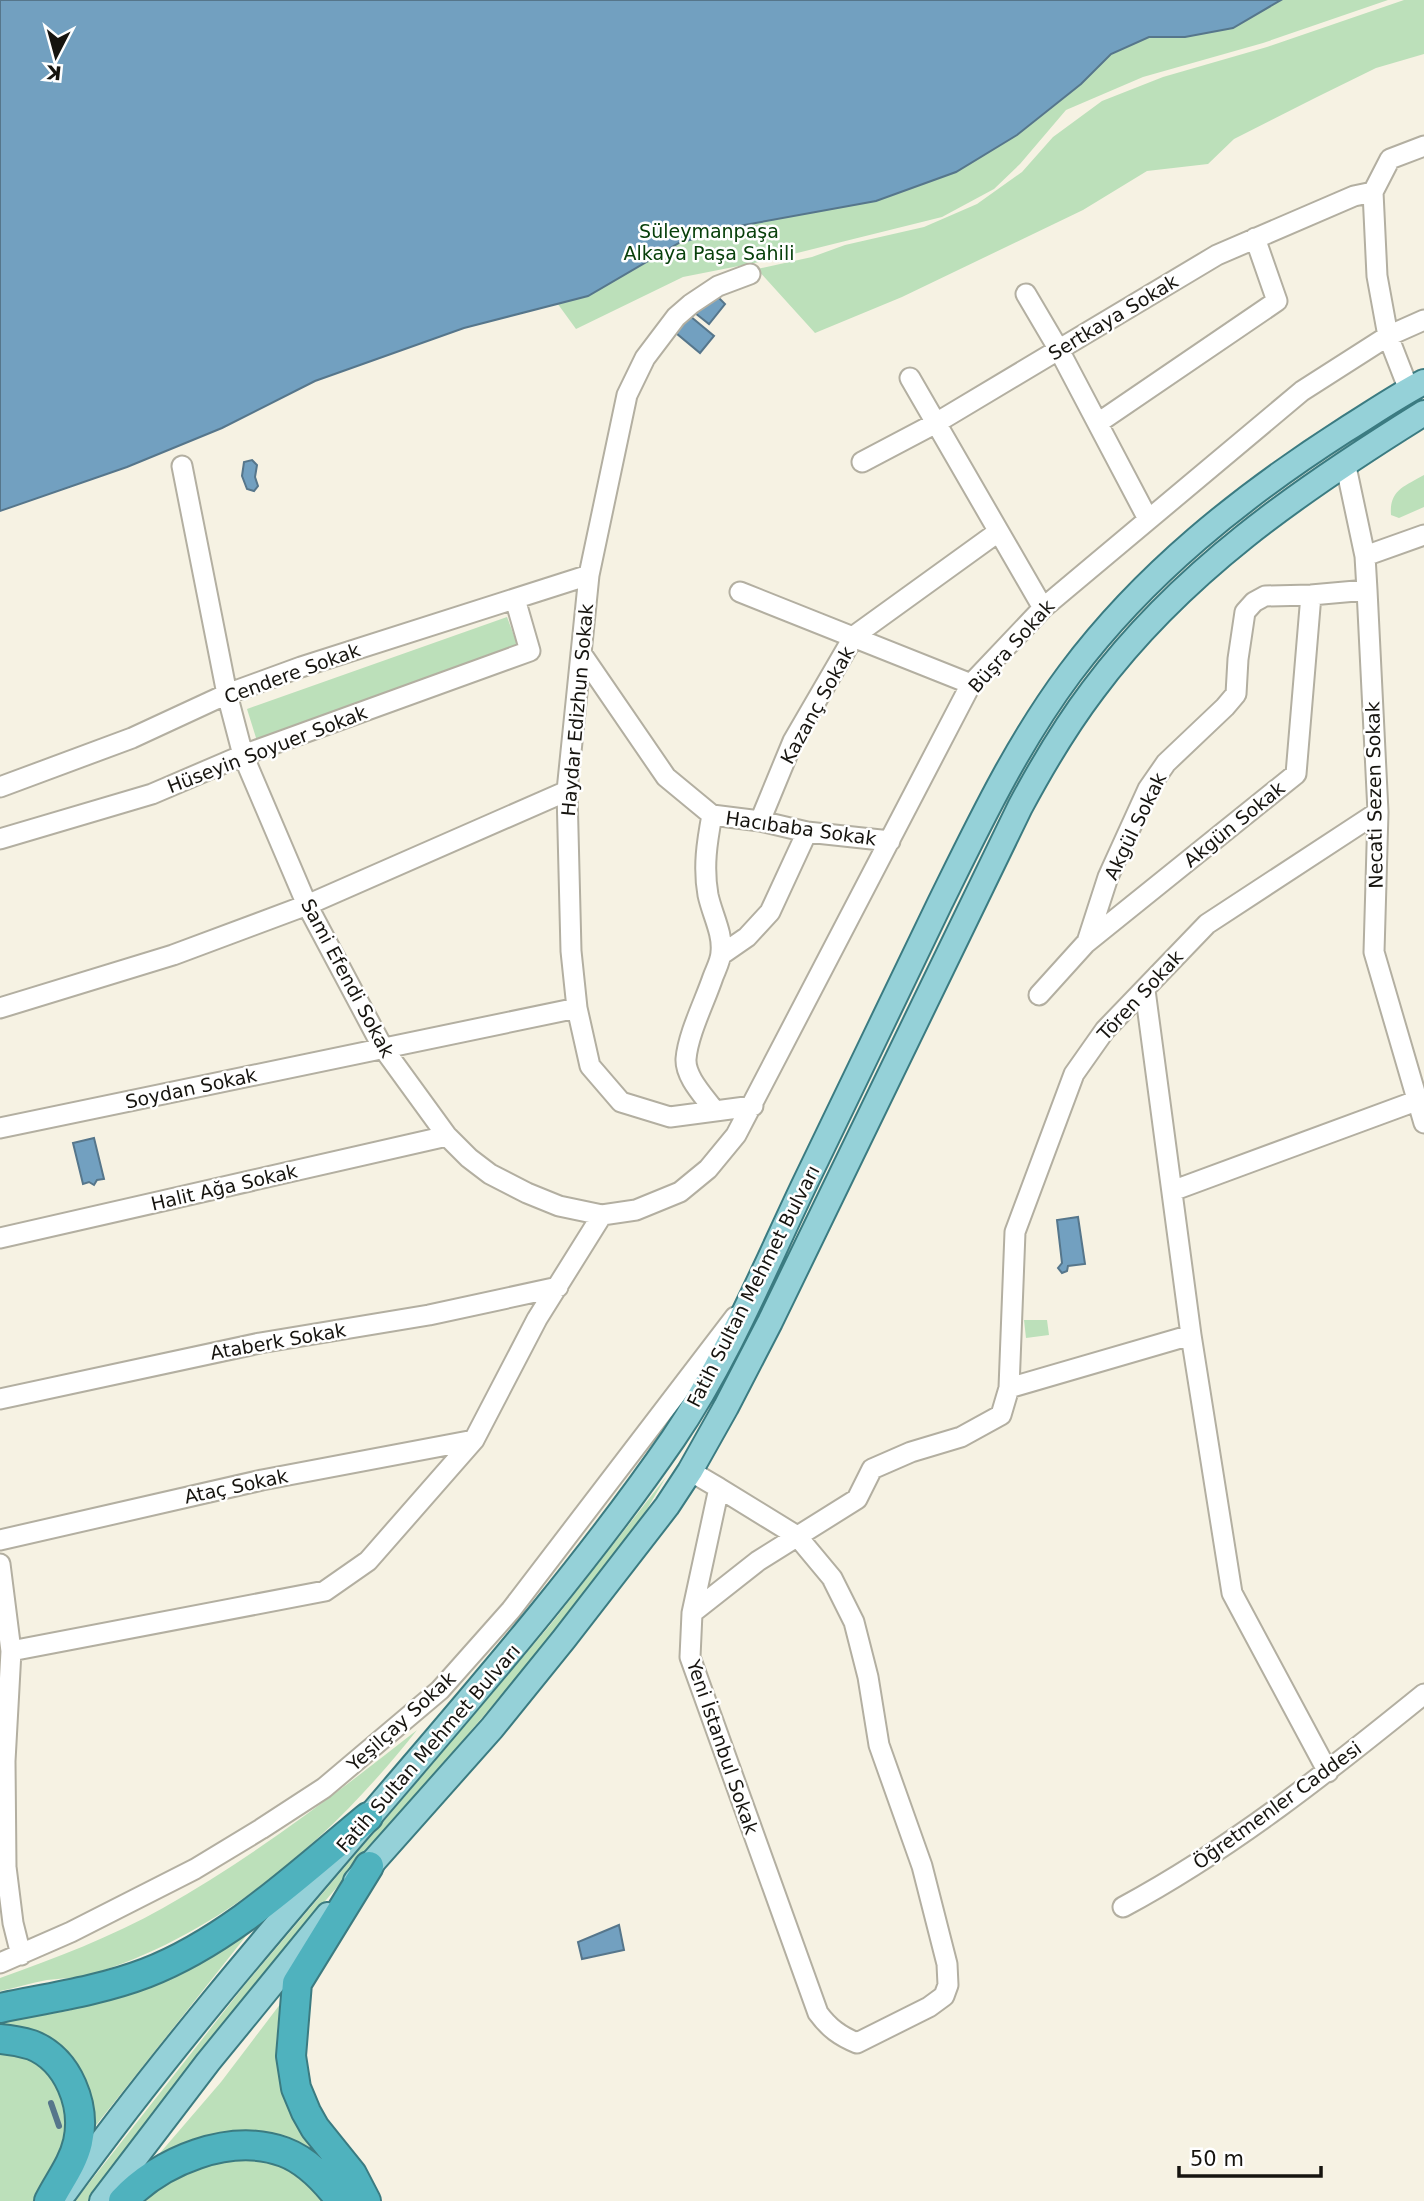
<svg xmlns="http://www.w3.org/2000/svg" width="1424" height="2201" font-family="'DejaVu Sans',sans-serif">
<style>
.green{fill:#bce0ba}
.water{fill:#72a0c0;stroke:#56768b;stroke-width:2}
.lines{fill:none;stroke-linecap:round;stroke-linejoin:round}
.stream{stroke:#56768b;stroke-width:6}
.minor-casing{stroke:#b3afa1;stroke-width:23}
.major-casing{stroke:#3b7b81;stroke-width:28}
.highway-casing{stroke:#3b7b81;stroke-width:32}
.minor{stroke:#fff;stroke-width:19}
.major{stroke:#95d1d8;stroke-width:24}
.highway{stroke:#4fb2be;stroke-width:28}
.labels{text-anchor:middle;stroke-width:5;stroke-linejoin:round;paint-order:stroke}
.park-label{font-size:19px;fill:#08400b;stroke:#fff}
.street-label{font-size:19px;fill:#16140f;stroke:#fff}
</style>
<rect width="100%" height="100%" fill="#f6f2e3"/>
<path class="green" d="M1220 0H1388L1263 43 1143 77 1066 110 1020 164 994 189 942 217 769 260 683 277 576 329 552 296Z
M1404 0H1424V54L1376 68 1317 97 1234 139 1208 164 1147 171 1083 210 902 297 815 333 757 269 812 257 845 245 924 227 977 204 1022 172 1053 137 1102 101 1163 77 1267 47Z
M1424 475V507L1399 518 1391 515C1389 490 1405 486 1424 475Z
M507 617 519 649 257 741 247 709Z
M1024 1320H1047L1049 1335 1026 1338Z
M666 1477 634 1531 557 1630 249 1990 89 2201H75L244 1986 551 1624Z
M417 1730C333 1837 222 1935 89 1975 76 1979 61 1978 47 1980 31 1983 15 1988 0 1991V1978C55 1958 112 1937 163 1908 253 1857 336 1794 417 1730Z
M254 1926 93 2129C89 2095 84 2062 53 2042 41 2034 14 2030 0 2026V2021L68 2011 142 1989Z
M281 2003C269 2070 281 2103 317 2159L204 2138 181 2144 160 2153 221 2082Z
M0 2050 25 2053 58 2079 72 2120 53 2172 33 2201H0Z
M234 2156 270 2160 299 2169 327 2201H136L167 2178Z"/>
<path class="water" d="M0 0H1281L1233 28 1185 37H1149L1111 54 1081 84 1017 135 956 172 876 201 739 226 679 243 588 296 464 328 315 381 222 428 127 467 0 511Z
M715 294 725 304 709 324 695 313Z
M690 316 714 336 700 353 676 333Z
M252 460 257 465 255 477 258 486 254 491 247 489 242 476 244 462Z
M94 1138 104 1179 97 1180 94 1185 89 1182 83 1184 73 1143Z
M1078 1217 1085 1264 1068 1266 1067 1271 1062 1273 1058 1268 1062 1263 1057 1220Z
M619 1925 624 1950 582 1959 578 1942Z"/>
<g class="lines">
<path class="stream" d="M51 2103 59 2126"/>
<g class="minor-casing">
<path id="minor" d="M750 274 718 286 691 304 676 317 645 358 627 395 589 575 567 791 571 951 577 1008 590 1066 621 1102 670 1117 753 1106
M1026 294 1059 350 1148 519
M910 378 1043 608
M1409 390 1388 336 1377 276 1373 192 1390 159 1424 146
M1098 423 1277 301 1255 238
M862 462 936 423 1217 255 1354 196 1373 192
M1345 462 1365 556 1367 590 1378 812 1374 952 1424 1123
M182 466 227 694 243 755 307 905 383 1048 447 1136 469 1158 490 1174 527 1193 559 1206 602 1215 636 1210 680 1192 708 1169 736 1135 971 684 1043 608 1302 391 1388 336 1424 320
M1365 556 1424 535
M740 592 971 684
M581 653 666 777 712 815 760 821 807 832 890 841
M0 787 132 738 227 694 301 667 589 575
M712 815C707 842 703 867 708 895 712 914 723 933 721 952 721 960 716 969 713 977 705 1001 688 1034 686 1059 685 1077 704 1096 714 1110
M760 821 793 741 854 636 998 532
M0 839 152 794 243 755 530 651 515 599
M1087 942 1108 877 1148 789 1166 763 1225 707 1236 694 1238 659 1245 612 1254 602 1265 596 1311 595 1367 590
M721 955 747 937 770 912 807 832
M1145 990 1191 1335 1232 1593 1328 1772
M1039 995 1086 943 1296 774 1311 595
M0 1008 173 955 307 905 567 791
M0 1128 577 1008
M1172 1191 1416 1101
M0 1238 447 1136
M1009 1388 1191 1335
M0 1399 260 1343 429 1315 558 1287
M690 1471 719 1488 692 1613
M719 1488 797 1536 832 1578 854 1622 868 1677 879 1745 922 1866 947 1964 948 1985 944 1996 929 2007 857 2043C840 2036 829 2028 818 2013L690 1657 692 1613 758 1561 857 1499 872 1469 911 1452 961 1437 1001 1415 1009 1388 1015 1232 1074 1074 1105 1030 1207 924 1378 812
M0 1540 262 1480 474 1440
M0 1564 11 1651 5 1761 6 1867 13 1923 21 1955
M11 1651 325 1591 368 1561 474 1440 537 1319 602 1215
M1123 1907C1231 1849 1329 1771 1424 1694
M0 1963 71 1932 195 1869 261 1829 324 1788 440 1690 511 1610 735 1317"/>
</g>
<g class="major-casing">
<path id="major" d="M356 1881 492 1728 564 1639 667 1506 690 1471 726 1407 770 1322 1020 807C1042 766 1065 727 1093 690 1181 572 1300 490 1424 413
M65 2192C160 2061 265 1938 370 1816 475 1693 581 1572 673 1439 727 1360 764 1269 805 1183 850 1090 895 996 940 903 979 824 1017 744 1070 673 1144 574 1242 496 1345 430 1371 414 1397 396 1424 382
M102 2201 208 2062 328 1915"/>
</g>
<g class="highway-casing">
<path id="highway" d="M0 2008C48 1998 99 1991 146 1973 229 1941 300 1873 368 1817
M0 2039C11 2040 22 2042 32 2045 69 2060 86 2106 78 2142 73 2164 59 2181 49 2201
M123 2201C160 2161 230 2132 284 2152 308 2161 326 2181 341 2201
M366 2201 352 2174 315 2128 306 2112 296 2088 291 2056 297 1983 369 1866"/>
</g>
<use href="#minor" class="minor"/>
<use href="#major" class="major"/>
<use href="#highway" class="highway"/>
</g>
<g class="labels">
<g class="park-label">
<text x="709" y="238">Süleymanpaşa<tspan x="709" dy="22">Alkaya Paşa Sahili</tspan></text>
</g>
<g class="street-label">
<text transform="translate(1113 317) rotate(-31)" y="7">Sertkaya Sokak</text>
<text transform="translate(1011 646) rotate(-48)" y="7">Büşra Sokak</text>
<text transform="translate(292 673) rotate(-20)" y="7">Cendere Sokak</text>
<text transform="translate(817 705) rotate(-61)" y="7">Kazanç Sokak</text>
<text transform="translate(577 710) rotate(-85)" y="7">Haydar Edizhun Sokak</text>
<text transform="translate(267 749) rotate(-21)" y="7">Hüseyin Soyuer Sokak</text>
<text transform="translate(1374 795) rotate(-91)" y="7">Necati Sezen Sokak</text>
<text transform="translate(1234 824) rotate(-39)" y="7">Akgün Sokak</text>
<text transform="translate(1135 826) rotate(-64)" y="7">Akgül Sokak</text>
<text transform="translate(801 828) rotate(8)" y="7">Hacıbaba Sokak</text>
<text transform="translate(348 978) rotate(62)" y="7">Sami Efendi Sokak</text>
<text transform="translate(1140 995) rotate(-47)" y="7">Tören Sokak</text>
<text transform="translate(191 1088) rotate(-12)" y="7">Soydan Sokak</text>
<text transform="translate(224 1187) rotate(-13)" y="7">Halit Ağa Sokak</text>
<text transform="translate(753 1286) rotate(-63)" y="7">Fatih Sultan Mehmet Bulvarı</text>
<text transform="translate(278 1341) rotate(-10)" y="7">Ataberk Sokak</text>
<text transform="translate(236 1486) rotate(-12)" y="7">Ataç Sokak</text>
<text transform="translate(401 1721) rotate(-42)" y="7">Yeşilçay Sokak</text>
<text transform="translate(723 1747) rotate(71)" y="7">Yeni İstanbul Sokak</text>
<text transform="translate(428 1748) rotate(-49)" y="7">Fatih Sultan Mehmet Bulvarı</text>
<text transform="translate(1277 1805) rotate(-36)" y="7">Öğretmenler Caddesi</text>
</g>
</g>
<g transform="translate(56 56) rotate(186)" stroke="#ffffff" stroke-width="5" paint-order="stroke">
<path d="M0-5L12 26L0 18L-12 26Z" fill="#16140f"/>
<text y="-10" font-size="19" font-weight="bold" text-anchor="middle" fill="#16140f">K</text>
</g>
<path d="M1179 2166v10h142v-10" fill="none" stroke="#16140f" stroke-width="3.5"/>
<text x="1190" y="2166" font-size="21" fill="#16140f" stroke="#ffffff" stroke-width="5" paint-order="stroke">50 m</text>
</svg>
